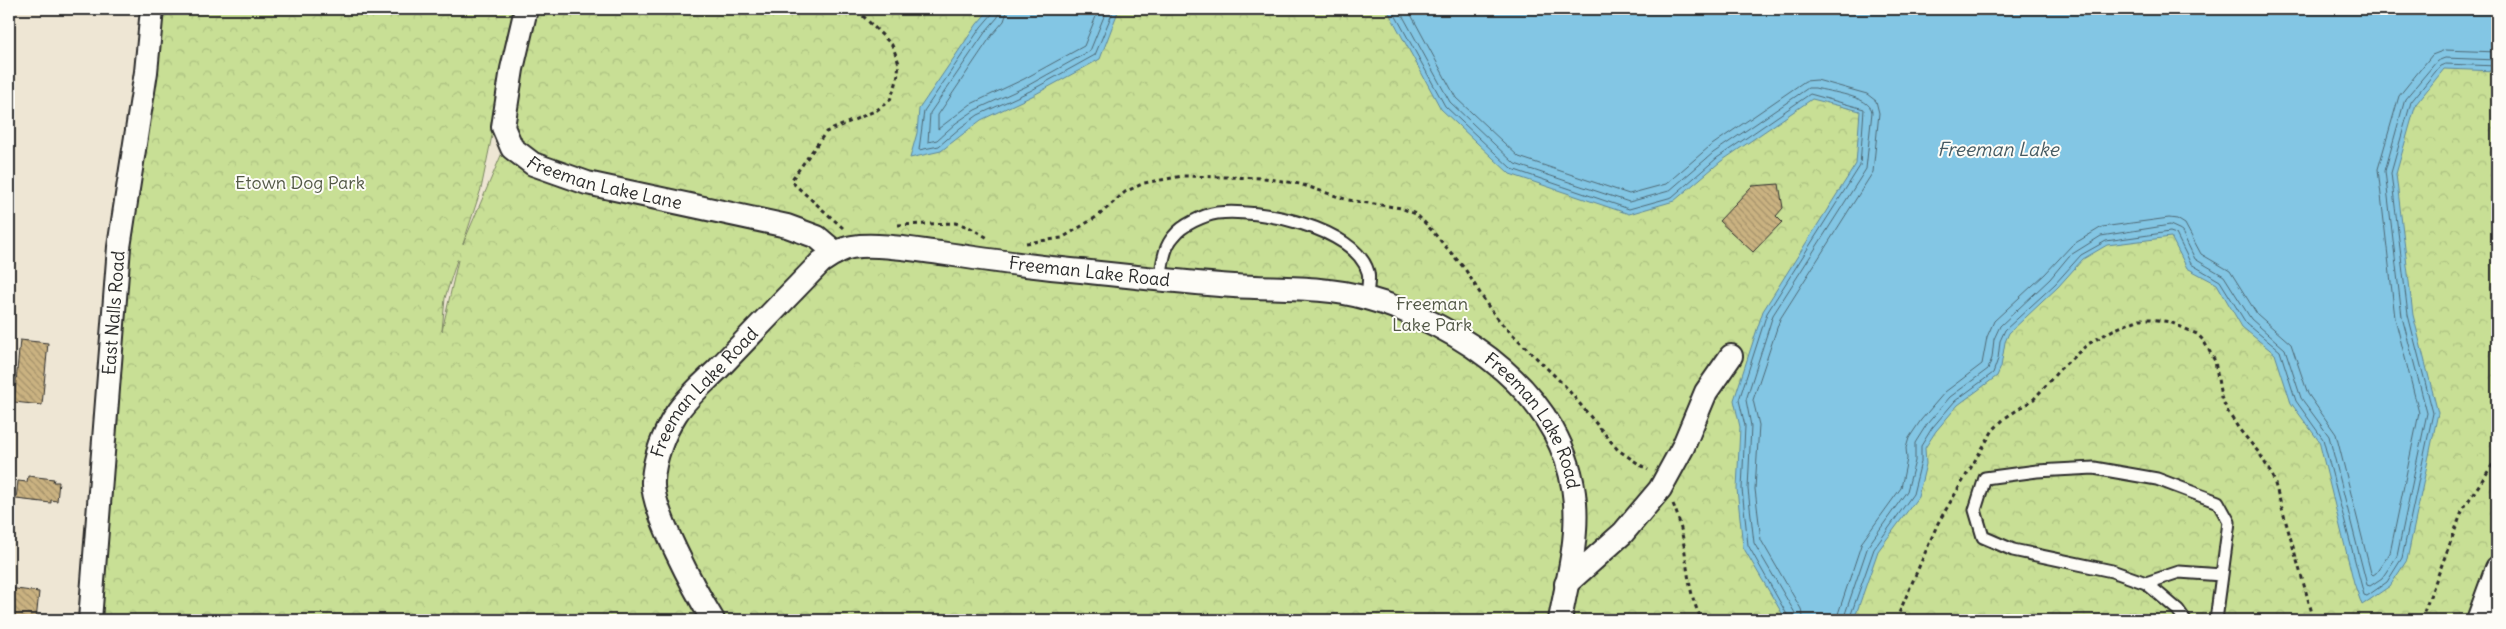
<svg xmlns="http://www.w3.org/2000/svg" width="2506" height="629" font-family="Delius,sans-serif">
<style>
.forest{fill:url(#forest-crowns);stroke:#7a8560;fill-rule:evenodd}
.water{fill:#83c6e4;stroke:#60889a}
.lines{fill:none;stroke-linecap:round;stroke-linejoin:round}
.shore{stroke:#4e6975;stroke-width:1}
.building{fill:url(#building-back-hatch);stroke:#2b2b2b}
.lane-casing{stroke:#2b2b2b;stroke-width:15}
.street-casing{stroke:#2b2b2b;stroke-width:26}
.path{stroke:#2b2b2b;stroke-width:3;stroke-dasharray:4 4;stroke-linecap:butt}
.lane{stroke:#fdfcf7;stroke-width:11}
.street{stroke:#fdfcf7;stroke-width:22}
.labels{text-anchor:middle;stroke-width:4;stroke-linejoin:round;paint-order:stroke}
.street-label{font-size:18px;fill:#2b2b2b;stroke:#fdfcf7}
.park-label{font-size:18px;fill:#525846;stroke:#fdfcf7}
.water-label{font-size:19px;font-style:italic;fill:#455a62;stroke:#fdfcf7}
</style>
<defs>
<pattern id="forest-crowns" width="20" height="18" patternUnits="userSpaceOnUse" patternTransform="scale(1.25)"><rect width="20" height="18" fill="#c8df95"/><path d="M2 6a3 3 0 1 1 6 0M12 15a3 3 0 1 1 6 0" fill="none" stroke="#acc081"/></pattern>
<pattern id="building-back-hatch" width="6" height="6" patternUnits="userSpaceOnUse" patternTransform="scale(1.25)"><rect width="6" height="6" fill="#cab281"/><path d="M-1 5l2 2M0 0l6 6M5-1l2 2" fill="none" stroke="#a4916a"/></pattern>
</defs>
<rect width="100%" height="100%" fill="#eee6d4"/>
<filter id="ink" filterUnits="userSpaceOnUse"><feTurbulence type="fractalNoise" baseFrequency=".02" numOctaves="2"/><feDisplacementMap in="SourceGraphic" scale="10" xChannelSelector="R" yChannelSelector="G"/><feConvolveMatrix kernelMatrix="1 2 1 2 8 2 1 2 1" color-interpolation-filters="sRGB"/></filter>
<g filter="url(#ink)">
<path class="forest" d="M142 9H518L481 189 463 244 514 125 535 9H2497V620H90ZM457 260H458L442 331 445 298Z"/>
<path class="water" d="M990 9H1119L1100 59 1032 96 981 120 941 151 910 158 917 133 919 109 977 24Z
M1387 9H2497V71L2444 69 2416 104 2396 174 2413 315 2438 413 2407 560 2390 586 2362 605 2354 583 2319 441 2291 403 2275 354 2242 327 2217 284 2187 268 2171 237 2107 245 2083 259 2058 287 2009 333 2005 342 2001 367 1997 376 1958 405 1936 431 1925 448 1926 464 1918 497 1878 551 1854 620H1786L1743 547 1737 489 1740 427 1734 400 1763 311 1856 164 1860 111 1812 99 1720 162 1674 201 1629 214 1510 174 1441 109Z"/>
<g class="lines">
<path class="shore" d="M994 9 993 13 981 27 924 111 919 150 939 146 960 128 978 115 1030 91 1095 55 1114 9
M1000 9 998 17 986 31 930 113 928 142 937 140 956 123 975 110 1027 86 1090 51 1107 9
M1008 9 1004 21 992 35 938 115V129L971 104 1024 79 1084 46 1099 9
M1392 9 1445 106 1512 169 1629 209 1672 197 1717 158 1810 94 1864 109 1860 166 1767 313 1739 400 1745 426 1742 489 1748 545 1790 620
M1399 9 1450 102 1515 164 1629 202 1669 191 1713 153 1808 88H1815C1830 92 1870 96 1872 112L1866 169 1773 315 1746 400 1751 426 1748 489 1754 543 1795 613 1796 620
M1408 9 1456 98 1519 157 1629 194 1666 184 1709 147 1805 81 1817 80 1867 94 1876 101 1879 113 1873 172 1780 319 1753 400 1759 425 1755 489 1761 540 1801 609 1804 620
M1836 620 1862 542 1901 488 1907 459 1906 448 1909 438 1921 420 1945 392 1982 364 1987 337 1994 321 2045 274 2072 245 2102 227 2169 218 2177 219 2185 224 2201 254 2230 271 2257 314 2291 344 2308 394 2336 434 2371 573 2373 575 2376 573 2390 553 2419 413 2395 318 2378 169 2399 96 2432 55 2445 50 2497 52
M1843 620 1868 546 1907 491 1915 461V443L1927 424 1950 397 1988 369 1992 358 1994 339 2000 326 2050 279 2069 256 2101 236 2170 225 2181 230 2195 259 2224 276 2251 319 2285 349 2301 398 2329 436 2367 585 2370 586 2382 578 2397 556 2427 413 2402 317 2385 171 2405 99 2437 61 2445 58 2497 60
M1849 620 1874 549 1913 494 1921 462V446L1932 428 1955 401 1993 373 1998 359 2000 341 2005 330 2055 284 2081 255 2106 241 2170 232 2176 234 2191 264 2220 281 2246 323 2280 351 2296 401 2323 439 2364 595 2367 596 2387 582 2402 558 2433 413 2408 315 2391 173 2411 102 2440 66 2445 64 2497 66"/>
</g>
<path class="building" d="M1779 184 1783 208 1776 216 1782 222 1753 252 1719 221 1752 186Z
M20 340 48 343 42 405 14 402Z
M28 476 54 479 53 482H59L57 501 51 500V503L16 499 18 481 27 482Z
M9 588 39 592 36 620H9Z"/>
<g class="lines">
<g class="lane-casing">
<path id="lane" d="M1160 279C1163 264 1163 248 1174 236 1182 225 1204 215 1217 213 1257 208 1355 227 1368 272 1370 279 1367 291 1367 298
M2146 583 2179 572 2222 575
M2185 620 2178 610 2146 583 2112 571 2013 550 1983 537 1975 510 1985 478 2037 471 2094 468 2157 479 2218 502 2229 522 2216 620"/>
</g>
<g class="street-casing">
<g id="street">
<path id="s1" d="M526 9 512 69 503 127 512 148 533 164 587 183 787 226 817 237 836 253"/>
<path d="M1566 584 1623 533 1660 489 1683 447 1706 392 1731 356"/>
<path id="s2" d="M90 620 119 247 146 72 152 9"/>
<path id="s3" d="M713 620C697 594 651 510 653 481 654 458 664 433 676 414 687 397 704 383 718 369 752 333 786 298 821 262 830 256 840 249 852 247 877 243 915 250 940 253 981 259 1022 265 1062 269 1120 275 1177 282 1234 286 1279 289 1323 286 1366 298 1462 324 1567 396 1575 503 1578 542 1567 582 1560 620"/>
<path d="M2478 620 2497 568"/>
</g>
</g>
<path class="path" d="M898 225 955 223 969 227 988 238
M843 228 795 185 792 179 826 132 877 110 890 100 897 81 899 63 892 45 856 9
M1026 243 1062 238 1098 216 1125 192 1144 183 1183 176 1264 178 1300 184 1348 200 1401 208 1416 214 1427 225 1465 269 1488 306 1502 324 1565 386 1618 450 1648 470
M1673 504C1690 542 1682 584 1702 620
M1896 620 1938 523 1993 430 2005 418 2034 399 2060 369 2088 344 2113 330 2140 319H2151L2170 322 2197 334 2203 340 2215 361 2221 397 2228 412 2239 429 2260 454 2273 477 2314 620
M2421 620 2463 509 2497 458"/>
<use href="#lane" class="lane"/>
<use href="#street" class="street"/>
</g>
</g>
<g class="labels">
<g class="street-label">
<text dy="6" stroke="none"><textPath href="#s1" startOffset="244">Freeman Lake Lane</textPath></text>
<text dy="6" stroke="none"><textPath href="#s3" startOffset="708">Freeman Lake Road</textPath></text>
<text dy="6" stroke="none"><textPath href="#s2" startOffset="308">East Nalls Road</textPath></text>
<text dy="6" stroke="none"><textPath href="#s3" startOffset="258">Freeman Lake Road</textPath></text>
<text dy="6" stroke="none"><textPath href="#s3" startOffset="1202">Freeman Lake Road</textPath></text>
</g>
<g class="park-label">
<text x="300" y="189">Etown Dog Park</text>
<text x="1432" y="310">Freeman<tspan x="1432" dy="21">Lake Park</tspan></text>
</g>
<g class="water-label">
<text x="1998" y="156">Freeman Lake</text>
</g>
</g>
<rect width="2506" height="629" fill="none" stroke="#fdfcf7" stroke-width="30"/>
<rect x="15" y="15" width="2476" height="599" fill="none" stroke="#2b2b2b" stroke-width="2" filter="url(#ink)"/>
</svg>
